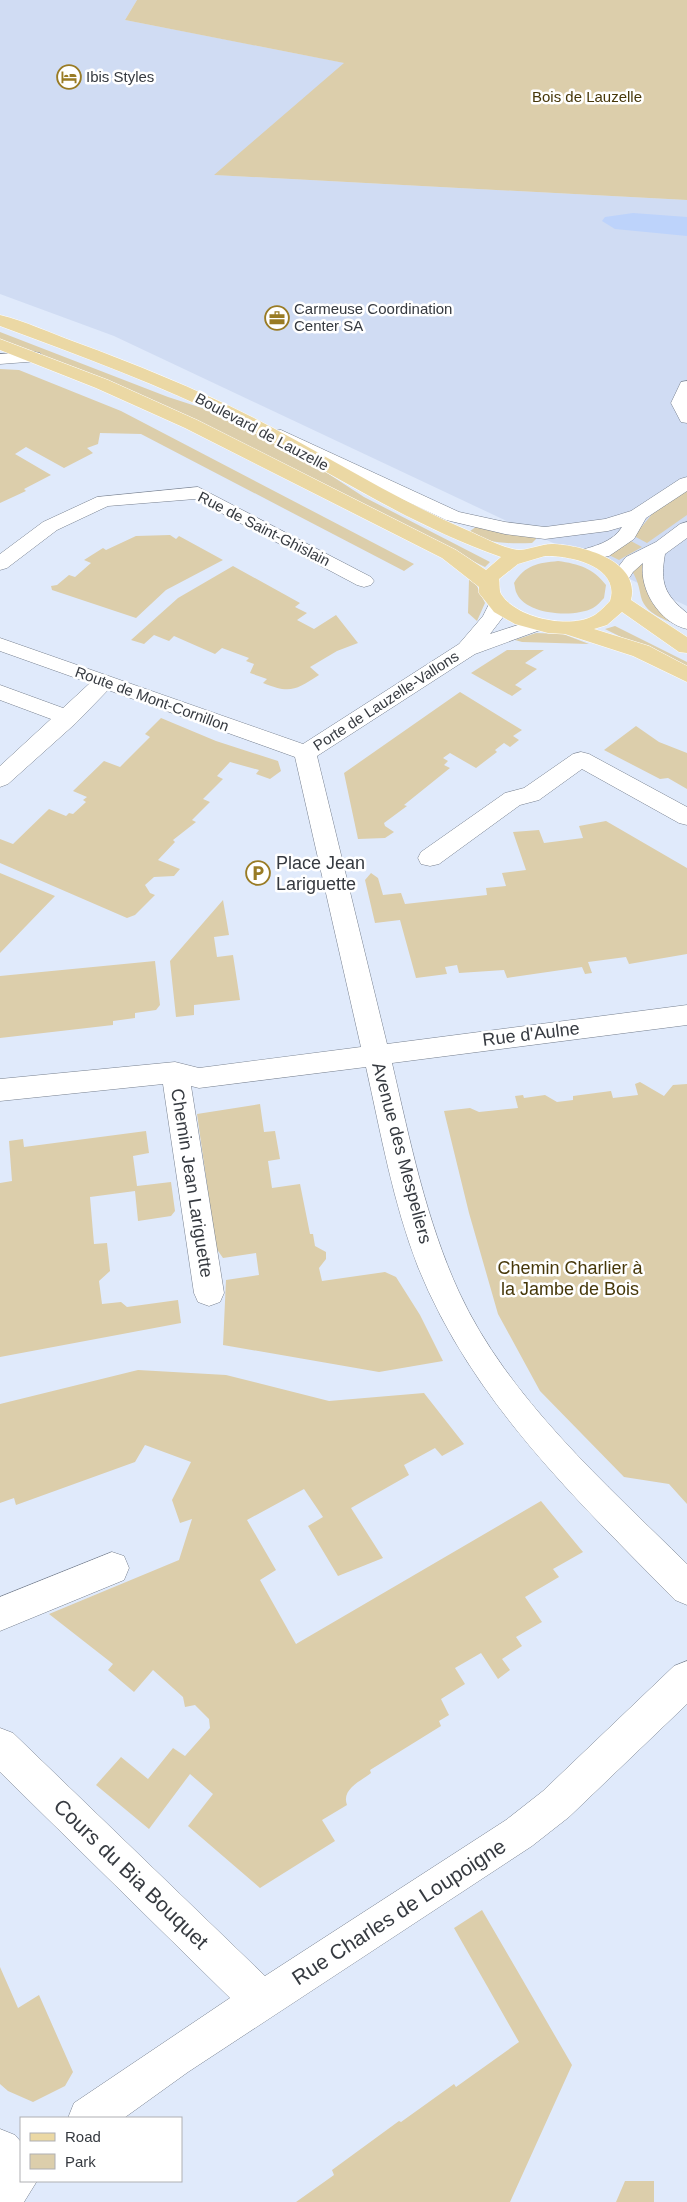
<svg xmlns="http://www.w3.org/2000/svg" width="687" height="2202" font-family="Arial,sans-serif">
<style>
.built{fill:#d0dcf3}
.green{fill:#dcceab}
.water{fill:#bdd3fb}
.lines{fill:none;stroke-linecap:round;stroke-linejoin:round}
.minor-casing{stroke:#77808f;stroke-width:1}
.major-casing{stroke:#fff;stroke-width:1}
.minor{fill:#fff;fill-rule:evenodd}
.major{fill:#ebd8a4;fill-rule:evenodd}
.labels{text-anchor:middle;stroke-width:5;stroke-linejoin:round;paint-order:stroke}
.far-poi-label{font-size:15px;fill:#363a40;stroke:#fff;text-anchor:start}
.far-park-label{font-size:15px;fill:#463709;stroke:#fff}
.far-street-label{font-size:15px;fill:#363a40;stroke:#fff}
.poi-label{font-size:18px;fill:#363a40;stroke:#fff;text-anchor:start}
.street-label{font-size:18px;fill:#363a40;stroke:#fff}
.park-label{font-size:18px;fill:#463709;stroke:#fff}
.near-street-label{font-size:21px;fill:#363a40;stroke:#fff}
</style>
<rect width="100%" height="100%" fill="#e0eafb"/>
<path class="built" d="M0 0H137L125 20 345 63 215 175 687 200V606L114 336 0 294Z"/>
<path class="green" d="M137 0H687V200L214 175 344 63 125 20Z
M0 332 168 397 208 410 304 458 364 497 490 562 485 567 87 372 0 339Z
M0 369 19 370 121 411 414 564 404 571 141 434 100 433 98 444 87 448 93 453 64 468 26 447 15 454 51 475 24 489 26 491 0 503Z
M687 490V515L647 543 634 536 653 513Z
M477 526 535 535 536 539 532 543C509 544 488 543 466 534Z
M170 535 176 539 179 536 223 560 166 590 136 618 52 590 51 586 57 585 69 575 75 577 91 563 84 560 103 548 106 550 136 536Z
M629 540 642 547 619 560 609 555Z
M650 556 685 628C670 621 646 616 641 597 639 587 638 581 632 571Z
M558 561C579 564 593 568 606 585L604 598C601 601 597 606 593 608 574 618 527 615 517 594 515 591 515 586 514 583 525 565 538 563 558 561Z
M233 566 300 603 295 607 307 613 297 620 314 629 336 615 358 643 337 651 310 667 319 675C296 690 290 694 263 683L267 679 250 673 254 664 246 661 249 658 222 648 215 654 174 636 169 641 154 635 144 644 131 640 178 598Z
M469 580 475 582 485 603 477 621 468 613Z
M615 626 687 662V670L605 629Z
M536 633 563 634 589 644 522 642 515 640Z
M507 650H544L525 663 537 669 515 685 522 689 512 696 471 673Z
M460 692 522 730 513 736 519 740 510 747 504 743 495 750 497 752 476 768 450 753 443 758 448 761 444 765 450 768 404 805 407 806 384 823 385 826 394 832 385 838 358 839 344 773Z
M161 718 216 741 278 761 281 771 270 779 256 774 259 770 230 762 217 776 223 779 203 799 210 802 192 820 196 822 173 840 175 842 158 860 180 869 174 876 154 877 145 885 150 893 155 895 135 915 127 918 0 863V839L13 844 49 809 66 816 69 813 73 814 86 802 83 800 87 797 73 791 104 761 120 767 150 737 145 734Z
M636 726 659 742 687 753V789L668 778 660 779 604 750Z
M606 821 687 868V954L629 964 626 957 588 962 592 973 585 974 582 967 507 978 504 970 459 973 457 965 445 967 447 974 416 978 400 920 375 923 365 880 371 873 378 878 383 895 401 893 405 904 487 895 486 888 506 886 502 873 526 870 513 832 539 830 544 843 583 838 579 826Z
M0 873 55 896 0 953Z
M223 900 229 935 214 937 217 957 233 955 240 1000 194 1005V1015L176 1017 170 961Z
M155 961 160 1005 156 1010 135 1013V1018L113 1021V1025L0 1038V976Z
M640 1082 664 1096 673 1085 687 1084V1504L669 1484 624 1477 540 1391 498 1314 469 1213 444 1111 470 1108 479 1112 518 1108 515 1096 523 1095 524 1098 545 1095 557 1102 573 1100V1096L611 1091 613 1098 638 1095 635 1084Z
M260 1104 264 1132 275 1131 280 1159 268 1161 272 1188 300 1184 310 1234H313L315 1246 326 1252V1259L319 1268 322 1281 385 1272 396 1277 420 1315 443 1361 379 1372 223 1345 226 1280 259 1275 256 1253 223 1258 216 1248 197 1114Z
M146 1131 149 1153 133 1156 137 1186 171 1182 175 1211 171 1216 138 1221 135 1191 90 1197 94 1244 107 1243 110 1271 99 1281 102 1304 121 1302 127 1307 178 1300 181 1323 0 1357V1183L12 1181 9 1141 23 1139 24 1147Z
M138 1370 226 1375 329 1401 424 1393 464 1444 442 1456 435 1448 404 1465 409 1475 351 1508 383 1558 338 1576 308 1526 323 1517 304 1489 247 1520 276 1570 260 1580 296 1644 541 1501 583 1552 553 1569 559 1577 525 1597 542 1622 516 1637 522 1646 502 1659 510 1670 498 1679 481 1653 455 1668 465 1684 441 1699 449 1715 439 1721 441 1726 370 1770 371 1773C361 1781 341 1789 347 1805L322 1820 335 1841 260 1888 188 1826 213 1794 190 1774 149 1829 96 1785 121 1757 148 1779 173 1748 185 1756 210 1728 209 1719 195 1705 185 1707 183 1697 153 1670 134 1692 108 1670 113 1664 49 1614 179 1560 192 1519 180 1523 172 1500 191 1462 145 1445 135 1462 16 1505 14 1498 0 1503V1404Z
M482 1910 572 2065 510 2202H296L334 2175 332 2170 399 2121 401 2122 454 2084 456 2087 519 2042 454 1928Z
M0 1967 18 2008 39 1995 73 2072 65 2086 33 2102 8 2091 0 2084Z
M625 2181H654V2202H616Z"/>
<path class="water" d="M633 213 687 217V236L615 229 602 221 605 217Z"/>
<g class="lines">
<g class="minor-casing">
<path id="minor" d="M34 352 40 353 43 357 40 361 0 364V354Z
M687 381V423L681 422 671 403 681 382Z
M281 430 459 512 505 522 545 527 605 519 631 511 680 479 687 477V491L646 518 634 539 609 556 584 561 577 559 574 555 577 551C593 547 613 542 622 527L608 531 545 539 505 534 446 520 275 439 272 435 275 431Z
M198 487 371 577 374 581 371 585 364 587 357 585 195 499 108 506 57 530 7 568 0 570V554L43 522 97 497Z
M687 522V538L665 554C660 583 664 594 687 613V629C660 623 639 590 643 563L633 572 626 583 619 585 612 583 609 579 626 557 656 542 680 524Z
M497 600 504 602 507 606 503 617 490 634 536 619 543 621 546 625 543 629 475 654 317 756 387 1044 687 1005V1025L392 1063C410 1141 426 1220 459 1292 508 1398 606 1484 687 1564V1605L675 1600C576 1499 472 1401 418 1267 393 1203 381 1134 366 1067L199 1088 191 1086 224 1293 220 1302 209 1306 198 1302 194 1293 163 1084 0 1101V1079L175 1062 199 1068 361 1047 295 757 108 690 76 723 8 784 0 787V766L51 719 0 700V685L63 708 90 683 0 651V638L303 744 459 644 483 616 490 602Z
M581 752 589 754 687 807V825L679 823 582 769 539 800 520 805 439 864 430 866 421 864 418 858 421 852 505 793 524 788 573 754Z
M112 1552 124 1556 129 1568 124 1580 0 1631V1597Z
M687 1661V1704L569 1817 532 1846 188 2072 124 2118H68L74 2103 230 1998 0 1772V1728L13 1733 265 1976 506 1820 543 1791 674 1666Z
M0 2129 15 2135 21 2142V2181H37L24 2202H0Z"/>
</g>
<g class="major-casing">
<path id="major" d="M0 315C25 321 50 333 75 342 135 364 194 388 252 417 325 454 394 499 469 531 482 537 505 549 519 550 529 550 541 544 552 544 581 545 641 560 631 600L687 637V653L679 652 622 612 607 625 594 629 649 646 687 666V682L633 656 565 634 548 633 515 624 494 612 479 593V587L442 558 185 428 96 388 0 350V339L108 380 197 420 456 550 486 570 501 557C407 524 326 469 238 424 161 385 81 356 0 326ZM545 556C569 555 621 566 610 601 605 606 599 613 593 616 569 629 516 618 501 594 499 590 500 584 499 579L518 564Z"/>
</g>
<use href="#minor" class="minor"/>
<use href="#major" class="major"/>
</g>
<defs>
<g id="hotel-ring" transform="scale(1.25)"><circle r="9.5" fill="#fff" stroke="#997b24" stroke-width="1.5"/><path d="M-6-4.5h1.5V1H6V5H4.5V3h-9V5H-6ZM-4 0a1.8 1.8 0 1 1 3.6 0ZM.5 0V-2.5h3Q6-2.5 6 0Z" fill="#997b24"/></g>
<g id="office-ring" transform="scale(1.25)"><circle r="9.5" fill="#fff" stroke="#997b24" stroke-width="1.5"/><path d="M-6-3h4V-5.5h4V-3h4V5H-6ZM-1-4.5V-3h2v-1.5ZM-6 0V1H6V0Z" fill="#997b24"/></g>
<g id="parking-ring" transform="scale(1.25)"><circle r="9.5" fill="#fff" stroke="#997b24" stroke-width="1.5"/><path d="M-3.5-5.5H1a3.5 3.5 0 0 1 0 7H-1V5.5H-3.5ZM-1-3.4V-.6H.8a1.4 1.4 0 0 0 0-2.8Z" fill="#997b24"/></g>
</defs>
<g fill-rule="evenodd">
<use href="#hotel-ring" x="69" y="77"/>
<use href="#office-ring" x="277" y="318"/>
<use href="#parking-ring" x="258" y="873"/>
</g>
<g class="labels">
<g class="far-poi-label">
<text x="86" y="82">Ibis Styles</text>
<text x="294" y="314">Carmeuse Coordination<tspan x="294" dy="17">Center SA</tspan></text>
</g>
<g class="far-park-label">
<text x="587" y="102">Bois de Lauzelle</text>
</g>
<g class="far-street-label">
<text transform="translate(262 432) rotate(28)" y="5">Boulevard de Lauzelle</text>
<text transform="translate(264 529) rotate(27)" y="5">Rue de Saint-Ghislain</text>
<text transform="translate(152 699) rotate(20)" y="5">Route de Mont-Cornillon</text>
<text transform="translate(386 701) rotate(-33)" y="5">Porte de Lauzelle-Vallons</text>
</g>
<g class="poi-label">
<text x="276" y="869">Place Jean<tspan x="276" dy="21">Lariguette</tspan></text>
</g>
<g class="street-label">
<text transform="translate(531 1034) rotate(-7)" y="6">Rue d'Aulne</text>
<text transform="translate(402 1153) rotate(75)" y="6">Avenue des Mespeliers</text>
<text transform="translate(192 1183) rotate(81)" y="6">Chemin Jean Lariguette</text>
</g>
<g class="park-label">
<text x="570" y="1274">Chemin Charlier à<tspan x="570" dy="21">la Jambe de Bois</tspan></text>
</g>
<g class="near-street-label">
<text transform="translate(131 1874) rotate(44)" y="7">Cours du Bia Bouquet</text>
<text transform="translate(399 1912) rotate(-33)" y="7">Rue Charles de Loupoigne</text>
</g>
</g>
<rect x="20" y="2117" width="162" height="65" fill="#ffffff" stroke="#afb0b3"/>
<rect x="30" y="2133" width="25" height="8" fill="#ebd8a4" stroke="#afb0b3"/>
<text x="65" y="2142" font-size="15" fill="#363a40">Road</text>
<rect x="30" y="2154" width="25" height="15" fill="#dcceab" stroke="#afb0b3"/>
<text x="65" y="2167" font-size="15" fill="#363a40">Park</text>
</svg>
